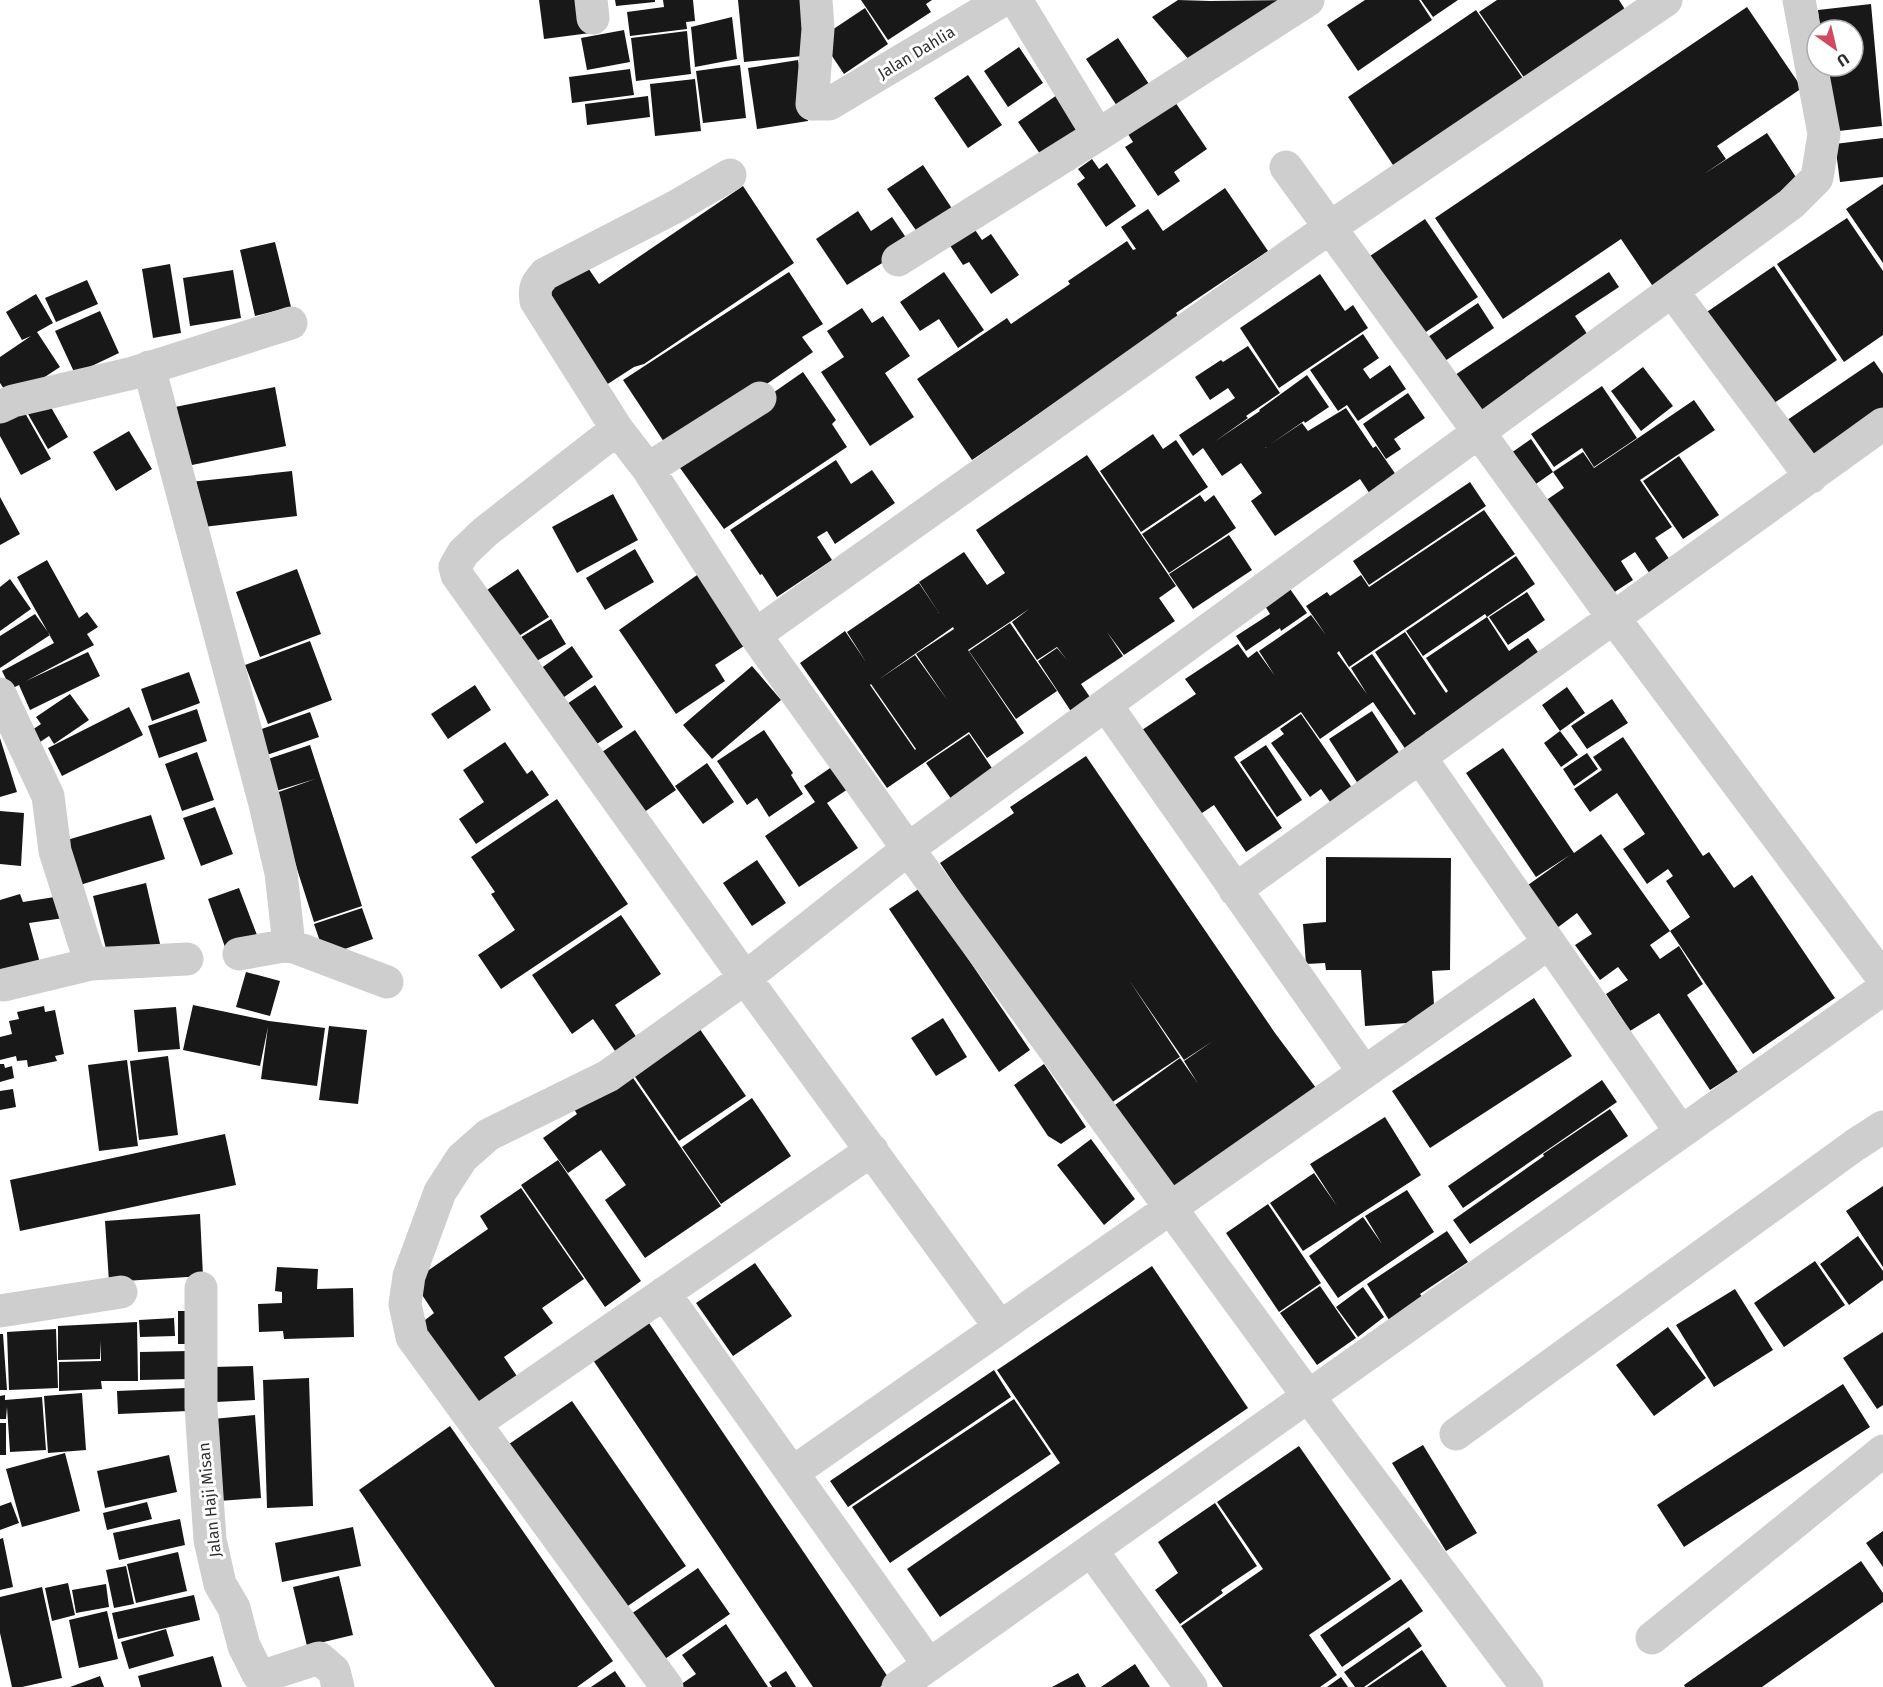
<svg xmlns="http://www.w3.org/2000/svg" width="1883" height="1687" font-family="'Fira Sans',sans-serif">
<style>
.building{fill:#181818;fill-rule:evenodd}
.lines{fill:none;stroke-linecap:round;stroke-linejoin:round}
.minor{stroke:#cecece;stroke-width:33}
.labels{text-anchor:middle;stroke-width:6;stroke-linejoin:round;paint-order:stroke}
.street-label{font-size:16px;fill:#313131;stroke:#fff}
</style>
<rect width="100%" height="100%" fill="#fff"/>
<path class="building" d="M539 0H586L590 33 544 39Z
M615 0H655V2L616 6Z
M663 0H693L695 21 686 22 687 29 630 36 627 12 664 7Z
M738 0H807L812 55 744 62Z
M861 0H932L926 4 931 12 888 40Z
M1178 0 1210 1 1287 0 1191 62 1152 17Z
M1365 0H1419L1432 20 1358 71 1327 25Z
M1421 0H1458L1433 17Z
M1497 0H1619L1626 11 1525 79 1479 12Z
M1871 4 1882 126 1830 132 1824 66H1853V30H1820L1818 10Z
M1747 7 1802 88 1717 146 1726 159 1704 174 1767 133 1803 188 1654 288 1621 239 1503 319 1435 218Z
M865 8 888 44 844 74 820 38Z
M1476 10 1524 80 1395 168 1348 97Z
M732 17 737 59 695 67 691 27Z
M624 30 630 62 587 70 581 38Z
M687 31 691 74 636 81 631 38Z
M1118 38 1151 87 1119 109 1086 59Z
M1019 47 1043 83 1008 107 984 71Z
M798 60 808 121 757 129 748 68Z
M740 65 746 118 703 123 696 71Z
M630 69 634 95 572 103 569 77Z
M968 75 1002 125 968 148 934 98Z
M695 79 701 131 655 136 650 84Z
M1060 93 1089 136 1047 164 1018 122Z
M648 96 650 117 587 125 585 104Z
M1173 99 1207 149 1174 172 1180 181 1158 196 1125 147 1133 142 1126 131Z
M1883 138V177L1840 182 1835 144Z
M1092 159 1099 169 1107 163 1136 206 1106 227 1077 184 1085 178 1078 169Z
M923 165 955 213 920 236 887 189Z
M1883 184V263L1846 209Z
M743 186 794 263 644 364 634 367 603 387 541 291 584 262 599 284Z
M1225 188 1268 251 1176 313 1179 318 972 460 917 379 1007 318 1011 324 1070 284 1068 281 1127 241 1133 250 1136 249 1121 227 1148 209 1163 231Z
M858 211 871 231 892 217 911 245 847 285 816 239Z
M1847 218 1883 271V335L1844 362 1777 264Z
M1425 219 1478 297 1420 336 1367 258Z
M971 224 982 240 991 234 1019 275 991 294 969 262 963 265 947 241Z
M275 242 291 307 255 316 240 250Z
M170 264 181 333 153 338 142 269Z
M1774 266 1837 360 1764 410 1701 316Z
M233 270 241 318 190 326 183 278Z
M789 272 823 324 802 337 813 352 670 451 623 380Z
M944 272 984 330 958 348 939 319 920 331 900 302Z
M1609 272 1619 287 1575 316 1592 341 1484 423 1452 377Z
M1320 274 1345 311 1353 305 1368 328 1279 388 1240 328Z
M87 280 98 304 56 322 45 298Z
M36 294 53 323 37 332 60 367 11 399 0 383V357L31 336 22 340 6 312Z
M1478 303 1494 328 1442 363 1425 339Z
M862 308 872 323 883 316 910 356 885 373 914 417 870 446 821 372 844 357 827 331Z
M100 311 119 353 75 374 55 331Z
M1363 334 1379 358 1363 369 1370 379 1390 365 1406 389 1358 421 1347 405 1338 411 1310 370Z
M1248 346 1280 393 1246 416 1248 418 1214 442 1260 411 1259 410 1307 375 1329 407 1305 423 1304 421 1265 448 1302 423 1308 431 1346 408 1373 448 1376 446 1401 482 1374 500 1360 479 1275 536 1251 501 1262 493 1241 463 1222 476 1203 448 1193 456 1179 435 1235 398 1228 388 1210 400 1195 377 1221 360 1223 362Z
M1874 361 1883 374V408L1802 463 1777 427Z
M1643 367 1673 406 1641 431 1611 391Z
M803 372 836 420 832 424 847 447 724 529 675 461Z
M1602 386 1637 438 1594 467 1582 448 1554 467 1531 434Z
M275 387 286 446 187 466 175 407Z
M1408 393 1425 418 1394 439 1401 449 1386 459 1363 424Z
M1694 400 1715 430 1640 480 1672 527 1655 538 1672 563 1652 577 1635 552 1621 561 1633 580 1607 597 1545 501 1564 488 1553 472 1526 491 1504 458 1531 439 1553 472 1583 452 1594 468Z
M48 402 68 437 48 449 28 414Z
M20 404 51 459 21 475 0 436V415Z
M129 431 152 469 116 491 93 452Z
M1153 434 1163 449 1176 440 1208 487 1141 532 1100 471Z
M1087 455 1176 586 1159 598 1175 621 1124 655 1107 632 1123 656 1081 684 1094 703 1074 716 1038 661 1057 648 1067 660 1057 647 1037 660 1012 622 1029 609 968 650 1024 733 987 758 969 732 887 788 800 663 845 631 866 662 847 632 919 583 939 613 919 582 964 552 987 585 1005 573 976 530ZM953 627 954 629 916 654 948 701 915 655 878 680ZM871 684 916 749 915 750 870 685Z
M1679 456 1719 515 1683 539 1643 481Z
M836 460 851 484 872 470 895 503 835 544 827 531 817 537 832 560 777 597 762 574 760 575 730 530Z
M292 471 297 516 195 528 190 482Z
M1470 482 1486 506 1369 585 1353 561Z
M613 494 638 540 577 573 552 527Z
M1200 495 1205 502 1214 495 1236 528 1169 573 1142 534Z
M0 497 20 534 0 545Z
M1484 510 1515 554 1349 667 1339 651 1337 653 1367 694 1351 668 1372 654 1414 715 1416 714 1375 652 1405 632 1446 693 1448 691 1426 658 1487 617 1509 651 1528 638 1540 655 1430 735 1428 731 1425 733 1428 737 1413 760 1373 702 1320 739 1301 712 1234 757 1282 828 1246 852 1214 805 1196 817 1136 734 1196 694 1185 679 1238 644 1248 658 1257 651 1275 676 1259 651 1311 615 1326 635 1306 606 1327 592 1330 596 1361 575 1369 587Z
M1229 535 1252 570 1193 609 1169 574Z
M635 549 654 582 605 610 586 578Z
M1516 556 1535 584 1487 617 1485 614 1423 656 1406 631Z
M47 560 79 618 87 612 98 627 87 634 94 645 26 681 88 652 100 676 30 710 19 685 11 689 2 671 54 643 17 577Z
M297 569 321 634 260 657 236 592Z
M518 569 549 617 511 641 481 594Z
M700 573 747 644 715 665 725 681 676 714 619 630Z
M10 579 31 609 0 631V587Z
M1290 589 1307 613 1281 631 1280 628 1246 651 1236 636 1270 614 1265 606Z
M1527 592 1545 620 1508 645 1489 617Z
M35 614 50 635 0 668V636Z
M551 619 566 644 528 666 513 642Z
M1010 623 1057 691 1016 719 969 651Z
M310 641 332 700 268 724 245 665Z
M572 646 593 677 554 704 533 674Z
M752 666 781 700 712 759 683 725Z
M189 672 200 703 152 721 141 689Z
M475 685 491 710 448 739 431 714Z
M595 685 623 727 589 749 561 708Z
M1567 687 1585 713 1560 731 1542 705Z
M70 694 89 720 54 744 49 736 34 746 26 734 41 724 36 717Z
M1612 699 1628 723 1587 749 1571 726Z
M129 707 143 735 62 776 48 748Z
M197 709 207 741 159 758 148 726Z
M1372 711 1407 765 1364 793 1329 739Z
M310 712 319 737 264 756 256 731Z
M1301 714 1357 795 1335 809 1321 789 1310 797 1271 743 1284 734 1280 729Z
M635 730 676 790 643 813 602 752Z
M764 730 793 773 791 775 803 794 769 817 757 798 747 805 717 761Z
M1560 731 1578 755 1561 767 1544 743Z
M969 734 1000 780 959 810 926 763Z
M1623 737 1703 856 1709 852 1734 888 1752 875 1835 998 1753 1054 1670 931 1650 945 1660 959 1679 946 1703 984 1687 995 1738 1072 1710 1090 1659 1013 1630 1031 1606 994 1628 980 1618 967 1600 980 1575 945 1592 934 1577 913 1557 928 1528 885 1570 855 1536 877 1466 773 1503 748 1574 853 1601 834 1670 931 1690 917 1666 881 1673 876 1668 869 1647 884 1623 849 1645 834 1617 793 1590 812 1574 789 1602 770 1593 757Z
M0 738 17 792 0 797Z
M505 742 527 774 532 770 549 795 476 844 459 819 484 802 463 770Z
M310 745 362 906 314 922 273 794 315 779 273 792 262 761Z
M1266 745 1302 800 1277 817 1240 762Z
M197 752 214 800 182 811 165 764Z
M1587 753 1598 769 1574 786 1563 769Z
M1086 756 1275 1033 1322 1096 1173 1200 1108 1110 1180 1058 1197 1082 1184 1061 1213 1041 1184 1060 1129 980 1180 1057 1105 1107 940 863 1014 813 1010 807Z
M707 763 734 802 703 824 675 786Z
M836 764 851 787 827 803 858 848 799 887 765 836 815 802 804 786Z
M557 799 628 904 501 989 478 955 515 930 491 894 495 892 471 857Z
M215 807 233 854 201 866 183 818Z
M0 811 24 813 21 866 0 864Z
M151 815 165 859 70 888 57 843Z
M1326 857 1451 858 1450 970 1432 971 1435 1021 1365 1026 1361 970H1326L1325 963 1306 964 1303 924 1326 922Z
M757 860 786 903 752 926 723 883Z
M146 883 161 948 109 961 93 896Z
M239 888 257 935 225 947 208 899Z
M920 888 1030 1050 999 1072 889 909Z
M20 894 23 902 61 896 64 918 29 923 40 963 0 975V900Z
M362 908 373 939 325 956 314 924Z
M621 915 661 974 615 1005 643 1047 622 1061 593 1019 572 1034 532 975Z
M246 972 280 981 270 1016 236 1007Z
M1534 998 1572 1056 1430 1148 1392 1091Z
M193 1005 269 1021 325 1028 317 1086 261 1079 268 1027 260 1066 183 1050Z
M44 1006 45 1012 55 1010 64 1054 55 1056 57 1061 28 1067 27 1060 17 1061 16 1056 0 1060V1037L12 1034 9 1021 19 1019 17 1012Z
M176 1007 180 1049 138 1052 134 1010Z
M943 1018 967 1057 936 1076 911 1038Z
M697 1025 746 1096 679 1141 631 1071Z
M329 1026 367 1030 358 1104 319 1100Z
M168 1056 178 1135 139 1140 130 1061Z
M127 1060 138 1146 99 1151 88 1065Z
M0 1064H4L5 1068 12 1066 14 1078 0 1082Z
M1044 1064 1086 1127 1061 1144 1048 1136 1014 1085Z
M629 1072 721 1206 645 1258 605 1200 626 1185 601 1150 568 1173 543 1138 577 1114 574 1109Z
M1602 1080 1617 1102 1463 1208 1448 1186Z
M13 1089 16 1107 0 1110V1091Z
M752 1098 791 1156 721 1204 682 1147Z
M1610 1109 1628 1136 1470 1244 1453 1220 1544 1156 1543 1154Z
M1385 1117 1421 1175 1303 1251 1270 1203 1314 1173 1337 1206 1310 1164Z
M225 1134 236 1185 20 1231 10 1180Z
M1091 1139 1135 1199 1104 1225 1057 1165Z
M558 1160 641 1281 605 1307 521 1185Z
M1883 1186V1267L1846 1211Z
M521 1188 584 1279 542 1308 553 1323 504 1357 521 1382 479 1410 420 1324 434 1313 413 1281 488 1229 480 1216Z
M1407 1190 1434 1232 1338 1298 1309 1256 1363 1217 1382 1244 1365 1216Z
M1268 1204 1321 1283 1279 1312 1226 1233Z
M200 1214 203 1276 109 1282 105 1221Z
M1447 1231 1468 1262 1420 1294 1423 1298 1389 1320 1367 1284Z
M1858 1236 1883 1271V1280L1849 1305 1820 1264Z
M1815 1261 1845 1305 1784 1347 1754 1303Z
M755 1263 792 1316 733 1356 696 1303Z
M1152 1266 1248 1408 940 1617 907 1569 1060 1463 997 1370Z
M277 1267 318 1269 317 1289 353 1288 354 1337 284 1339 283 1331 259 1332 258 1304 282 1303V1292L275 1291Z
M1320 1286 1356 1338 1317 1365 1280 1313Z
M1363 1287 1384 1317 1358 1337 1336 1307Z
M1735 1289 1773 1350 1714 1387 1676 1325Z
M178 1311H199L200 1344H178Z
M174 1318 175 1336 140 1337 139 1320Z
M137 1322 138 1381H101L102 1389 59 1391V1362L101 1361V1341L100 1359 58 1360V1326Z
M649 1323 890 1680 880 1687H813L593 1360Z
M1668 1327 1706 1378 1654 1416 1616 1365Z
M56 1329 58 1388 9 1390 7 1332Z
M1883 1332V1405L1877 1409 1843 1358Z
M0 1334H3L7 1390H0Z
M189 1351 190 1379 140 1380V1352Z
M253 1366 255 1400 216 1402 212 1367Z
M994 1370 1011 1397 848 1507 830 1481Z
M309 1378 313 1506 267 1508 263 1380Z
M1843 1384 1870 1427 1684 1547 1657 1505Z
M187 1388 188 1411 118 1414 117 1391Z
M82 1393 86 1450 48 1453 44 1396Z
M5 1395V1400L42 1397 46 1450 10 1452 7 1407 6 1419H0V1396Z
M1014 1399 1051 1454 890 1563 852 1507Z
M572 1401 686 1566 619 1612 506 1446Z
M255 1415 261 1498 219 1501 213 1419Z
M0 1423H6V1455H0Z
M450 1426 613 1661 577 1687H495L359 1490Z
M1423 1445 1477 1533 1446 1551 1392 1463Z
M1299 1446 1391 1579 1309 1635 1337 1675 1320 1687H1223L1181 1626 1263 1569 1217 1502Z
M65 1453 80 1511 22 1527 6 1469Z
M169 1455 177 1492 105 1508 97 1471Z
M11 1502 19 1523 0 1530V1506Z
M147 1502 152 1519 107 1530 103 1513Z
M1215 1503 1257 1566 1221 1590 1223 1593 1180 1624 1155 1590 1178 1573 1158 1542Z
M180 1519 185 1545 119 1560 113 1533Z
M353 1527 361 1566 282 1582 275 1543Z
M1883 1531V1567L1866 1543Z
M3 1538 13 1587 0 1590V1539Z
M178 1552 187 1591 136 1603 127 1564Z
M1861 1561 1883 1593V1602L1762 1687H1685L1684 1685Z
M126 1566 134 1604 114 1608 106 1570Z
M698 1568 730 1614 662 1661 631 1614Z
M339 1576 353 1635 307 1646 293 1587Z
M1401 1579 1423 1611 1342 1667 1320 1635Z
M68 1583 75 1615 52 1621 45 1588Z
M106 1584 109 1607 76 1613 72 1590Z
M42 1587 62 1678 22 1687H12L0 1633V1597Z
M194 1595 200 1620 118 1639 112 1613Z
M107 1611 118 1659 79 1668 69 1620Z
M726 1624 768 1687H677L696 1674 682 1655Z
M1409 1627 1422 1646 1364 1687H1355L1344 1672Z
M166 1629 174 1656 129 1669 121 1642Z
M1422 1650 1447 1687H1367Z
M213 1656 222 1687H141L138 1676Z
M1135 1664 1150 1687H1101Z
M615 1671 626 1687H591Z
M786 1671 796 1687H772L769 1682Z
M1078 1673 1086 1687H1052Z
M100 1676 104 1687H70Z
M1341 1677 1348 1687H1327Z"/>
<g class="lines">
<path class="minor" d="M591 0 593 18
M816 0 818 29 812 104H829L1003 0
M1016 0 1098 135
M1286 167 1613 617 1883 978
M730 175 675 207 545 274C536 284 534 288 536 301L617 429 648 469 755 635 908 849 1308 1396 1527 1687
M898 260 1098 135 1308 0
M1672 291 1811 477
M149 367 265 804 281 873 289 945
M0 407 13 401 133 373 291 323
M617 429 485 532 463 553 455 567 457 575 745 978 1000 1327
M648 469 760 398
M755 635 1329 228 1666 0
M0 694 48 796 55 851 91 964
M1106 705 1364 1072
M1420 757 1681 1132
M1235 890 1883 424
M239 954 289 945 387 982
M4 985 91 964 187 959
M201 1288V1407L210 1540 220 1584 234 1608 244 1646 258 1674H270L319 1658 334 1671 338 1687
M664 1293 929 1665
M0 1311 121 1292
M476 1423 872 1150
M1456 1434 1855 1145 1883 1127
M792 1473 1549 943
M1091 1550 1191 1687
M1652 1638 1883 1451
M667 1687 412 1337 405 1304 409 1276 440 1192 462 1158 488 1135 608 1076 745 978 908 849 1791 204 1817 178 1824 134 1799 0
M898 1687 1883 989"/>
</g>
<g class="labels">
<g class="street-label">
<text transform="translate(916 52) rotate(-31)" y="6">Jalan Dahlia</text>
<text transform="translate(209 1500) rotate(-96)" y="6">Jalan Haji Misan</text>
</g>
</g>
<g transform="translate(1835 48) rotate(146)"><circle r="28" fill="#ffffff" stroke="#adadad" stroke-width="1.5"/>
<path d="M0-4.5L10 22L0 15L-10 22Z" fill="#d2485e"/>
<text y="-9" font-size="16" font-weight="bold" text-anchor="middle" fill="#313131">U</text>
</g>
</svg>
